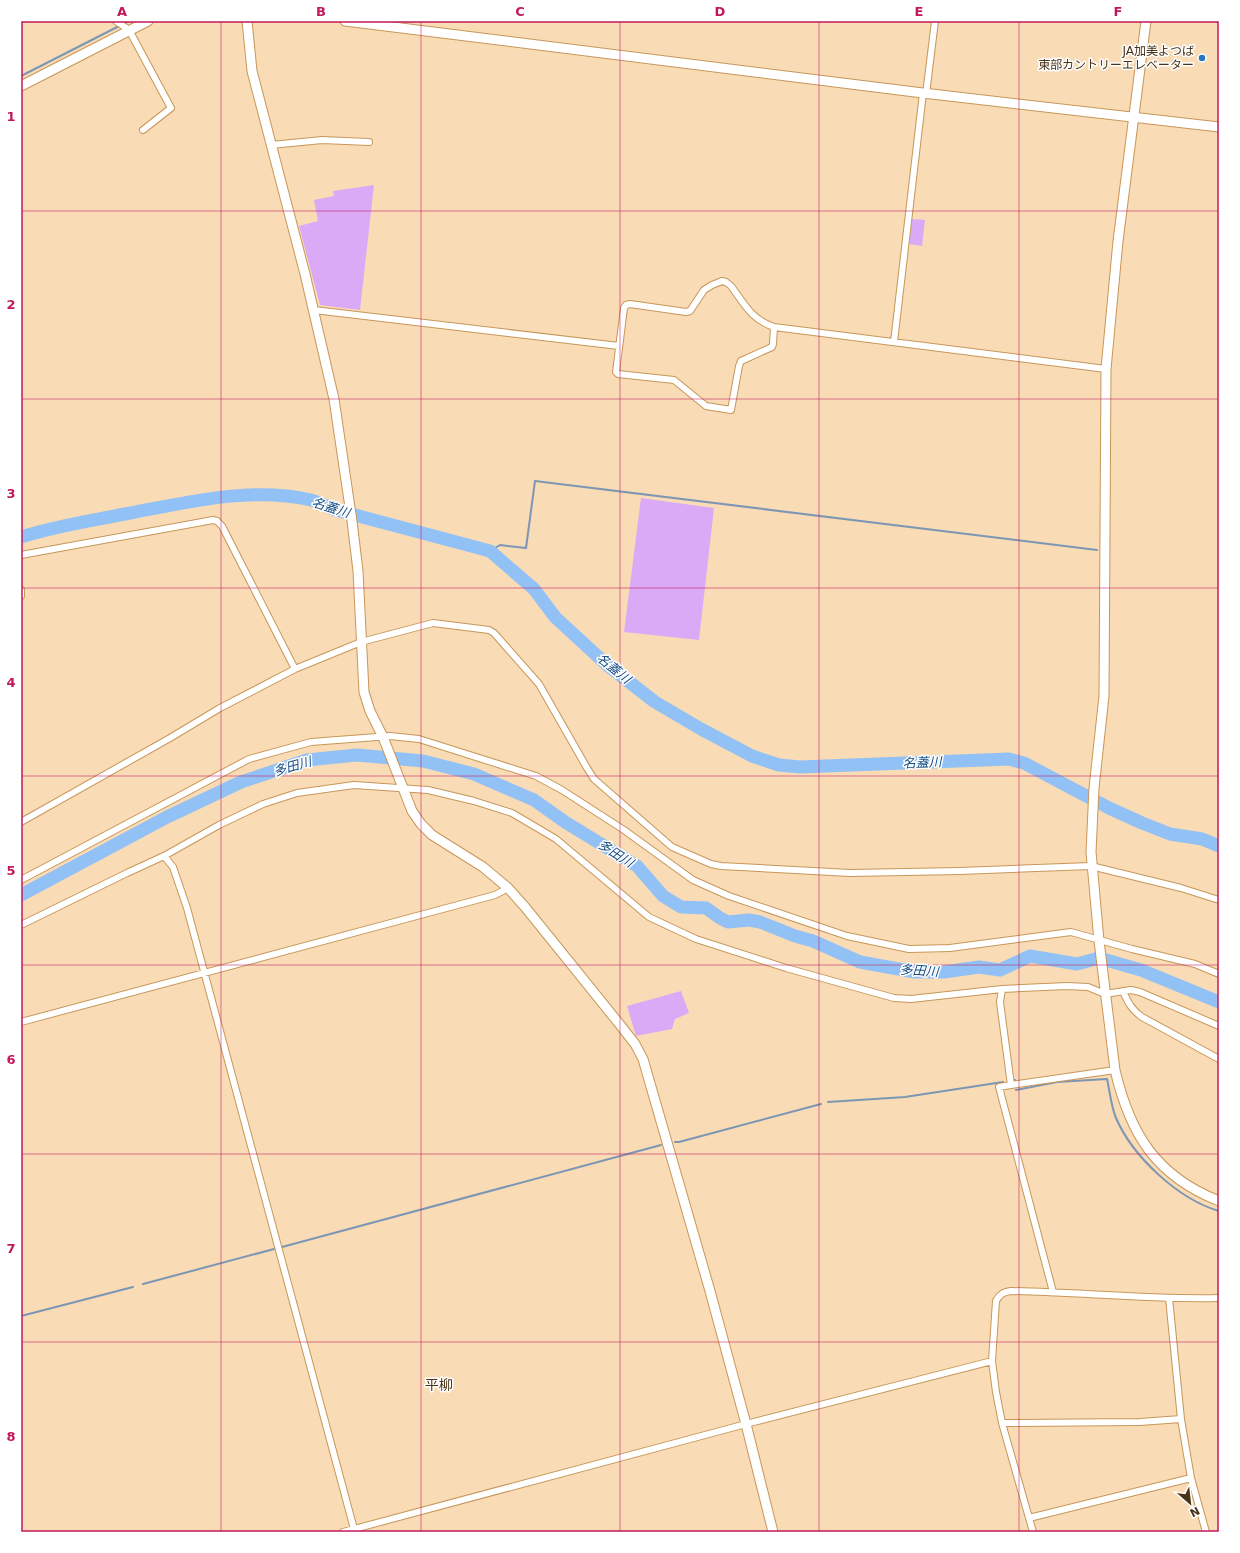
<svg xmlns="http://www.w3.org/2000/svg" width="1240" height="1553" font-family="'DejaVu Sans','Noto Sans JP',sans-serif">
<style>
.green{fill:#daaaf7}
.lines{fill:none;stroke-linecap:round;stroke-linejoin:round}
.stream{stroke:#7c96b4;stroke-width:2}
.river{stroke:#92c1f6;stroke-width:13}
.street-casing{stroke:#c79759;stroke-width:8}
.secondary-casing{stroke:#c79759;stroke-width:11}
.street{stroke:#fff;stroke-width:6}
.secondary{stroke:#fff;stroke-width:9}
.grid{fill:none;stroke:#c2185b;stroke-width:1;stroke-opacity:0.55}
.poi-dot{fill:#2675c4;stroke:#fff;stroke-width:1.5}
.labels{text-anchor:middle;stroke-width:3;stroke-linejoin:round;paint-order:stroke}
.poi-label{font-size:12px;fill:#473319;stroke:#fff;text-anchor:end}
.water-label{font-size:13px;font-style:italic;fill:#134c84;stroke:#fff}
.quarter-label{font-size:14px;fill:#4d3514;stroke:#fff}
.neatline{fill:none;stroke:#c2185b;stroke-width:1.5}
.grid-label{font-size:13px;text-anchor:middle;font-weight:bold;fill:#c2185b}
</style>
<rect width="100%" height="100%" fill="#f9dbb6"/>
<path class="green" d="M374 185 360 310 320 305 299 226 318 221 314 200 334 196 333 191Z
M912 219 925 220 922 246 909 244Z
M641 498 714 508 699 640 624 632Z
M681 991 689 1013 675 1019 672 1029 636 1036 627 1006Z"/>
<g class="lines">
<path class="stream" d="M21 76 129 21
M490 551 500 545 526 548 535 481 1097 550
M1014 1080H1015
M1016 1090 1057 1082 1107 1079C1110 1092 1111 1106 1116 1118 1133 1157 1178 1199 1219 1211
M828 1102 905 1097 1003 1082
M675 1142H679L821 1104
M282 1247 661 1145
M143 1284 274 1249
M21 1316 133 1287"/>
<path class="river" d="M21 537C55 526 89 521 125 514 185 503 249 486 311 500 319 502 328 507 336 510L490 551 534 589 555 617 606 664 655 702 701 729 752 756 779 765 800 767 1009 759 1024 763 1109 808 1142 823 1170 834 1202 839 1219 846
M21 895 167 817 241 782 307 760 357 755 423 761 474 774 534 800 565 822 637 866 663 896 681 907 706 908 720 918 728 922 749 920 760 922 795 936 813 941 860 962 915 972H944L979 967 1000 970 1030 956 1077 964 1099 958 1141 970 1219 1002"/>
<g class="street-casing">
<path id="street" d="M116 21 129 30 171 108 143 130
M926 94 935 21
M271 145 322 140 369 142
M314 310 619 346
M774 327 773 344 772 347 741 361 739 366 731 410 706 406 674 380 618 374 616 372 624 308 626 305 630 304 686 312 690 311 704 290 712 285 722 281 726 282 731 286C745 305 751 319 774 327L1106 369
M894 342 923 93
M21 555 213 520 217 521 222 526 295 669
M21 590V596
M21 822 170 738 220 708 295 669 361 642 433 623 489 630 494 633 539 684 587 768 594 779 672 847 711 864 721 866 850 873 960 871 1091 866 1181 888 1219 900
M164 856 173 867 187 908 354 1529
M21 880 249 759 311 742 390 736 419 739 536 776 562 790 624 830 693 880 729 896 847 936 909 949 950 948 1071 932 1132 949 1195 964 1219 974
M21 925 127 873 164 856 219 825 263 804 297 793 354 785 428 790 474 801 512 813 556 839 649 917 696 939 786 968 894 998 911 999 1002 989 1067 986 1088 987 1105 994 1131 990 1140 992 1219 1026
M1002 989 1000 1002 1011 1085 999 1087 1053 1292
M1123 991C1128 1003 1132 1010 1142 1017L1219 1059
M21 1022 495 895 508 888
M1011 1085 1115 1070
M1169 1298 1181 1419 1191 1478 1206 1532
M1002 1423 1140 1422 1181 1419
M1029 1518 1191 1478
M343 1532 746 1424 992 1361
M1033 1532 1002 1423 996 1392 992 1361 996 1301C1000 1294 1003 1292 1011 1291 1080 1292 1149 1300 1219 1298"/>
</g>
<g class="secondary-casing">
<path id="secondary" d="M247 21 252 71 305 274 334 399 352 521 358 571 364 692 370 711 383 737 412 811 421 824 432 835 483 867 508 888 525 907 621 1026 635 1044 643 1059 710 1291 746 1424 773 1532
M345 21 923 93 1219 127
M1146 21 1118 241 1106 369 1104 696 1094 788 1091 852 1099 941 1115 1070C1130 1134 1156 1176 1219 1201
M21 86 148 21"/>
</g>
<use href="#street" class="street"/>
<use href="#secondary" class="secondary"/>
</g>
<path class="grid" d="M221 21V1532M421 21V1532M620 21V1532M819 21V1532M1019 21V1532M21 211H1219M21 399H1219M21 588H1219M21 776H1219M21 965H1219M21 1154H1219M21 1342H1219"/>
<circle class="poi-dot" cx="1202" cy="58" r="4"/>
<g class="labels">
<g class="poi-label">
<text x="1194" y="55">JA加美よつば<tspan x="1194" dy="14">東部カントリーエレベーター</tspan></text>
</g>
<g class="water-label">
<text transform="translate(331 507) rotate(18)" y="5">名蓋川</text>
<text transform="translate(614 668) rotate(39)" y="5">名蓋川</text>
<text transform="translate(922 762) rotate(-2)" y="5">名蓋川</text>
<text transform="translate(292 766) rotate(-16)" y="5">多田川</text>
<text transform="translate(616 853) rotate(33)" y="5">多田川</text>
<text transform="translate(919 970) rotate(4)" y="5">多田川</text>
</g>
<g class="quarter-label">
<text x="439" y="1390">平柳</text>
</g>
</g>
<rect width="1240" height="1553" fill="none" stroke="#ffffff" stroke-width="44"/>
<g transform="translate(1190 1503) rotate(152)" stroke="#ffffff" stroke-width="3" paint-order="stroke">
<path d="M0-3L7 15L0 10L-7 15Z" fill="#473319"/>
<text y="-6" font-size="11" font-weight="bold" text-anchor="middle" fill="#473319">N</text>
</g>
<rect x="22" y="22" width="1196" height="1509" class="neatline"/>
<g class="grid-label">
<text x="122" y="16">A</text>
<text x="321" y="16">B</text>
<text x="520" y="16">C</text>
<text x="720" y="16">D</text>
<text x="919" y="16">E</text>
<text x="1118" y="16">F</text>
<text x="11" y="121">1</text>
<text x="11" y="309">2</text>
<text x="11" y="498">3</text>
<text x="11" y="687">4</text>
<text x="11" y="875">5</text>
<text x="11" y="1064">6</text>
<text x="11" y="1253">7</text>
<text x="11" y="1441">8</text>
</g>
</svg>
